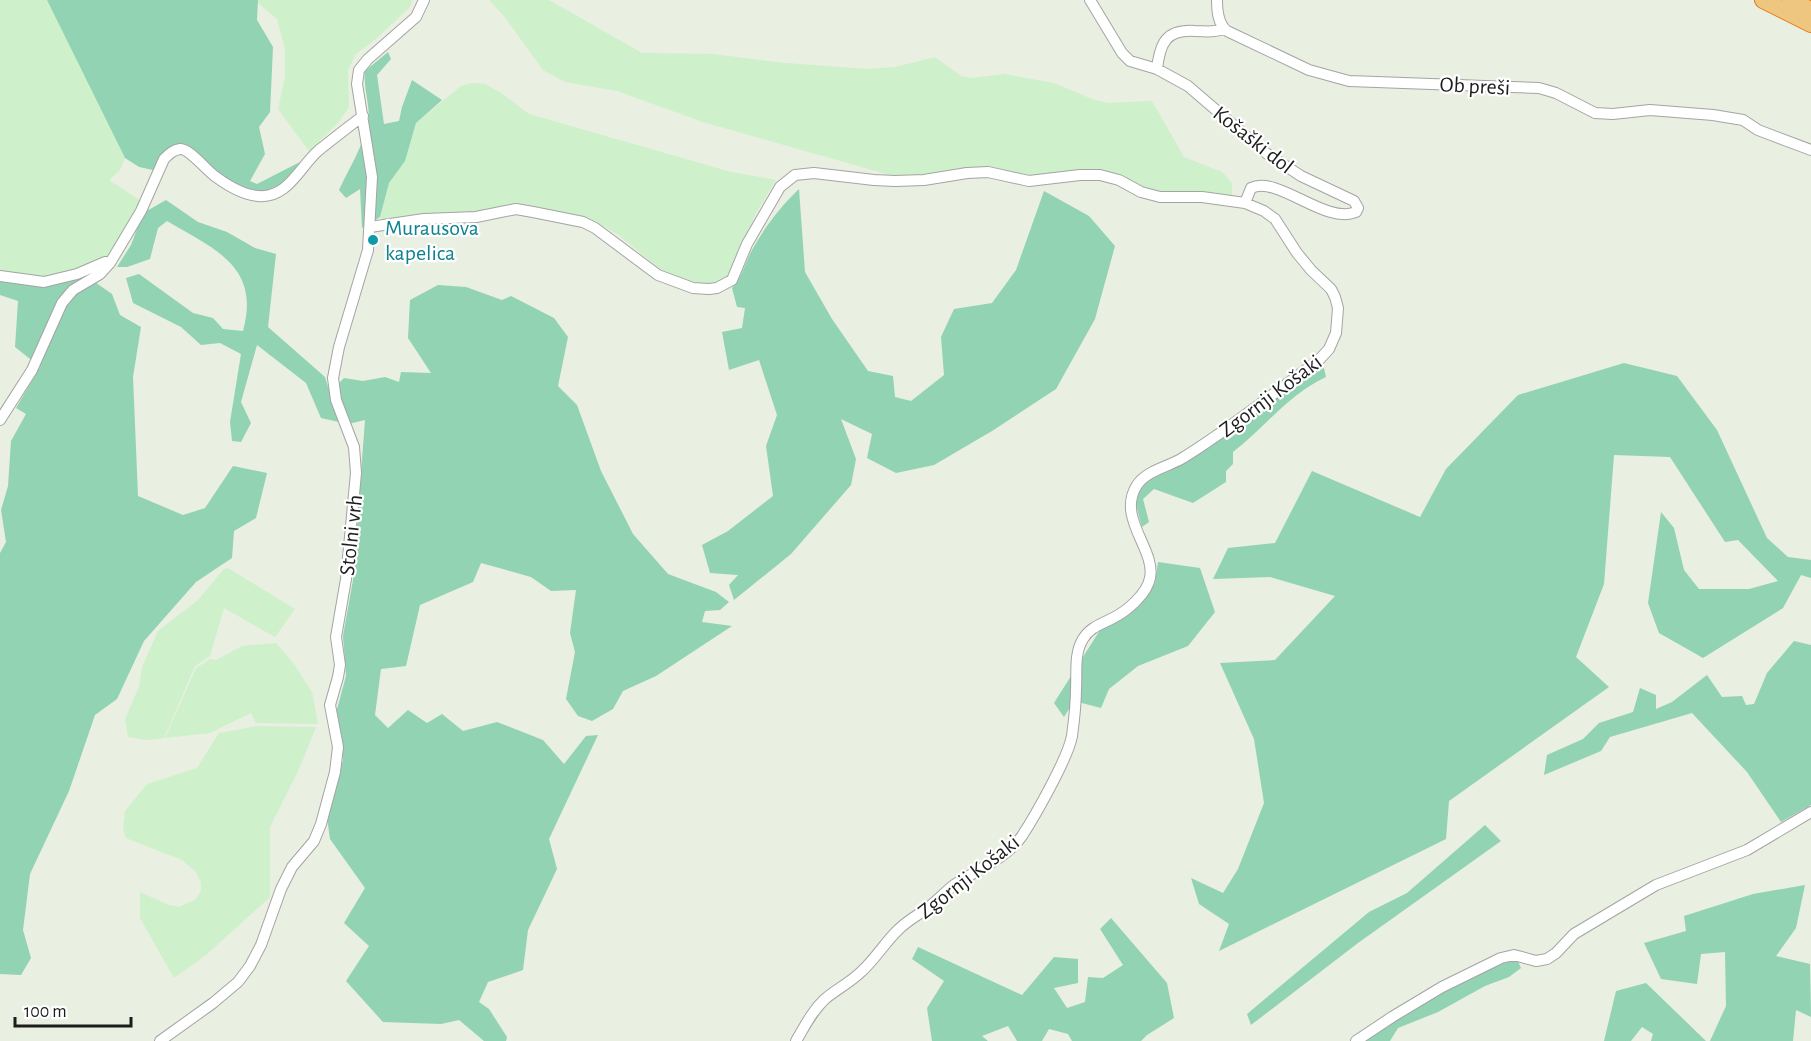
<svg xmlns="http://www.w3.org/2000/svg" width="1811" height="1041" font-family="'Alegreya Sans',sans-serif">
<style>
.farmland{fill:#cef0ca}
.forest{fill:#91d3b3}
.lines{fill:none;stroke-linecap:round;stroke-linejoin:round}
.minor-casing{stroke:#a4a4a4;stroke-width:12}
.highway-casing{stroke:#e97712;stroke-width:18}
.minor{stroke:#fff;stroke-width:10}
.highway{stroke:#efc680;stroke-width:16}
.culture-dot{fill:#0f9aa8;stroke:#fff;stroke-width:2}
.labels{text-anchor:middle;stroke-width:4.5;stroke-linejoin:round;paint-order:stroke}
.street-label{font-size:22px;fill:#1d1d1d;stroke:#fff}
.culture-label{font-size:22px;fill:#0d838f;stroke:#fff;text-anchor:start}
</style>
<rect width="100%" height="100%" fill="#e9efe1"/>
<path class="farmland" d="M0 0H47L125 158 120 170 109 180 141 201 110 259 41 280 0 274Z
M258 0H412L410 7 377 38 356 54 348 70 349 107 338 123 309 151 278 109 285 77V49L277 19 258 3Z
M489 0H549L642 53 713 54 785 63 868 69 895 67 935 57 961 76 971 78 1004 74 1054 83 1092 99 1108 103 1152 101 1184 157 1222 172 1232 183V198L1161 193 1144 188 1121 174 1101 170 1028 177 890 175 703 122 617 91 565 82 543 70 504 16Z
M473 83 485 84 501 93 529 114 731 172 776 180 756 213 734 273 724 282 708 286 686 280 663 271 617 234 598 223 516 205 475 213 388 222 380 217 389 183 405 161 416 123 461 86Z
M228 568 295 609 275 637 224 608 210 656 195 666 164 738 146 740 128 737 125 719 139 687 142 667 158 631 198 600 224 569Z
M276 643 294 664 312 692 318 724 256 723 251 713 210 733 165 738 196 668 210 659 216 660 242 646Z
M257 726 316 727 299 769 270 827V897L206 955 174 978 140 918V892L169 905 179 907 195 900 201 891V882L196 872 182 860 126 838 123 829 125 811 147 784 197 768 219 733Z"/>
<path class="forest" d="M47 0H258L257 20 273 47 270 112 259 127 265 154 250 181 257 184 300 162 302 166 289 181 260 193 241 188 218 176 190 149 161 157 153 170 139 167 125 158Z
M388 52 391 59 377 75 384 124 399 121 402 107 412 80 442 100 416 123 405 161 389 183 380 217 362 228 360 189 346 198 339 190C349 168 364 145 368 122 371 108 363 88 365 71Z
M799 189 805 272 832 319 868 371 893 376 895 397 911 401 944 375 941 337 954 309 992 303 1016 270 1044 191 1089 216 1115 246 1095 319 1056 389 992 431 934 465 896 473 867 458 872 434 841 419 856 459 851 485 791 554 734 600 729 585 738 575 710 573 702 545 728 531 773 496 766 446 777 415 759 360 729 370 722 332 742 328 745 308 737 307 732 288C742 277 745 263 752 250 764 228 781 206 799 189Z
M166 200 198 222 227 232 255 248 276 254 268 327 325 377 339 422 321 418 306 383 257 345 241 402 251 423 241 442 232 441 230 422 241 354 220 343 201 345 181 327 133 303 126 278 139 274 193 313 213 318 223 329 243 331C261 266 214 249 167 221L158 228 150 259 127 267H117L131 245 143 213Z
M79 271 112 294 120 315 141 327 133 377 138 496 183 515 205 508 233 466 267 473 256 518 234 531 232 558 196 582 144 641 117 699 95 715 69 791 30 874 23 930 31 958 21 975 0 974V553L6 542 1 510 8 486 11 441 26 414 16 408 40 367 15 347 18 301 0 295V274L41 280Z
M438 285 466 287 502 300 511 296 554 318 568 337 558 386 577 405 601 471 633 534 668 574 716 592 729 602 720 610 705 611 702 622 732 626 656 676 623 691 613 709 592 721 578 716 566 699 575 652 570 633 576 590 551 591 531 577 481 563 473 582 420 605 406 666 381 669 375 715 388 728 408 710 427 723 442 714 463 731 497 722 543 740 564 764 586 736 598 735 549 839 557 869 528 930 523 970 488 982 479 1002 489 1009 507 1037 506 1041H484L459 1020 441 1024 383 1022 346 981 369 946 344 923 365 888 330 839 327 818 343 760 342 744 336 713 346 676 343 636 353 580 365 420 348 424 339 400 338 384 344 378 363 381 385 377 399 382 401 372 431 373 408 338 410 300Z
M1624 363 1677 376 1717 430 1767 538 1788 557 1811 560V578L1801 575 1783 608 1703 658 1659 633 1648 603 1661 512 1674 528 1684 570 1699 589H1749L1778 581 1738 540 1725 542 1670 457 1614 455 1604 584 1576 657 1609 687 1449 801 1446 839 1219 951 1229 924 1199 904 1191 878 1223 893 1238 869 1264 803 1254 739 1220 663 1275 660 1335 596 1270 577 1213 579 1228 548 1275 543 1312 471 1420 517 1446 469 1518 395Z
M1323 364 1326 377C1289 394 1264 428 1233 452V464L1226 471V482L1193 503 1154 489 1143 499 1149 522 1142 527C1136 507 1133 497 1145 479L1271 402Z
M1158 562 1200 568 1215 612 1188 646 1138 666 1109 689 1101 708 1074 701 1064 717 1054 703 1100 630 1147 595 1155 583Z
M1794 641 1811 645V805L1781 822 1747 772 1692 713 1610 737 1601 751 1544 775 1547 755 1583 739 1599 723 1633 712 1640 688 1656 695V709L1672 702 1707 675 1722 697 1742 696 1746 705 1754 704 1767 673Z
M1485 825 1501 841 1358 943 1251 1025 1247 1014 1369 912 1407 893Z
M1805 885 1796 928 1776 956 1810 964 1811 1017 1796 1010 1793 1041H1710L1726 1006 1725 952 1701 954 1697 984 1661 979 1644 943 1686 931 1684 916 1753 894Z
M1111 918 1167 983 1174 1018 1147 1035 1141 1041H1072L1068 1034 1049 1029 1042 1041H1017L1008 1026 982 1036 988 1041H932L927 1008 944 981 912 959 918 947 1022 995 1054 957 1078 959V983L1054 988 1067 1008 1085 1002 1088 977 1103 978 1123 965 1100 929Z
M1517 959 1521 968 1509 977 1485 986 1438 1012 1398 1028 1390 1041H1364C1412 1009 1461 976 1517 959Z
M1646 983 1706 1041H1651L1653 1034 1642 1027 1631 1041H1604L1616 991Z"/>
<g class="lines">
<g class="minor-casing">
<path id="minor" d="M1090 0 1122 53 1130 61 1157 69 1188 86 1266 153 1301 176 1354 201 1358 208 1356 212C1325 225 1278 175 1251 188L1245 203
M1217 0C1217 11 1218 24 1227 31L1309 70 1349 81 1539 88 1556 93 1595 113 1613 114 1650 110 1713 115 1743 120 1758 130 1811 150
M1157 69C1160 43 1166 29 1195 31 1206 31 1213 33 1223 29
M370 227 424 219 476 217 516 209 533 212 583 222 595 228 658 275 693 288 709 289 717 288 732 280 747 244 780 187 795 175 814 173 874 180 895 181 924 180 967 173 988 172 1029 181 1080 175H1100L1119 180 1141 192 1160 197H1202L1245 203 1264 211 1275 219 1297 253 1311 270 1331 289 1335 297 1338 308 1336 333 1329 349 1318 361C1272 394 1229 430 1181 459 1167 467 1146 471 1137 485 1116 518 1156 549 1150 578 1147 594 1127 611 1113 618 1102 624 1090 627 1083 639 1074 653 1077 673 1076 689 1076 704 1074 721 1072 736 1068 758 1035 816 1022 836 1006 859 976 870 954 885 945 892 938 900 929 907 920 914 908 920 899 929 886 941 876 958 862 971 851 982 837 989 825 999 812 1011 805 1026 796 1041
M0 276 44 282 77 274 105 262 110 263
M0 420 32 370 62 303 73 290 100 274 110 263 141 211 164 159C169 154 173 150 180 149 189 148 207 171 216 177 227 185 243 195 258 196 288 199 300 166 319 150 333 139 348 127 363 116
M160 1041 213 1003 238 982 250 966 261 945 281 889 292 867 314 841 321 824 335 772 338 747 330 705 338 677 340 665 336 637 346 579 356 473 354 447 336 400 333 378 339 347 368 250 372 177 357 84 359 70 368 59 416 17 424 0
M1356 1041 1392 1017 1442 987 1501 958 1514 955 1536 961 1547 959 1556 953 1574 934 1656 885 1747 850 1811 812"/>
</g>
<g class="highway-casing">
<path id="highway" d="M1763 0 1811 24
M1790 0 1811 10"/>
</g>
<use href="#minor" class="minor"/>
<use href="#highway" class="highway"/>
</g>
<circle class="culture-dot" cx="373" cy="240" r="6"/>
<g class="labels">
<g class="street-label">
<text transform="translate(1475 85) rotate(3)" y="8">Ob preši</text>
<text transform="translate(1254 139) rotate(38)" y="8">Košaški dol</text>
<text transform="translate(1270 395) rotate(-37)" y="8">Zgornji Košaki</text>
<text transform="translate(350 535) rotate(-84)" y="8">Stolni vrh</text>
<text transform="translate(968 876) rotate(-38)" y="8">Zgornji Košaki</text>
</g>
<g class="culture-label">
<text x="385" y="235">Murausova<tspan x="385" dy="25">kapelica</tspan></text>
</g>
</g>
<path d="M15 1017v9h116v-9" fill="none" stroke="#1d1d1d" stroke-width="3"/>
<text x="24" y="1017" font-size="18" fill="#1d1d1d" stroke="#ffffff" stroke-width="4.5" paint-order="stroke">100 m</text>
</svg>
